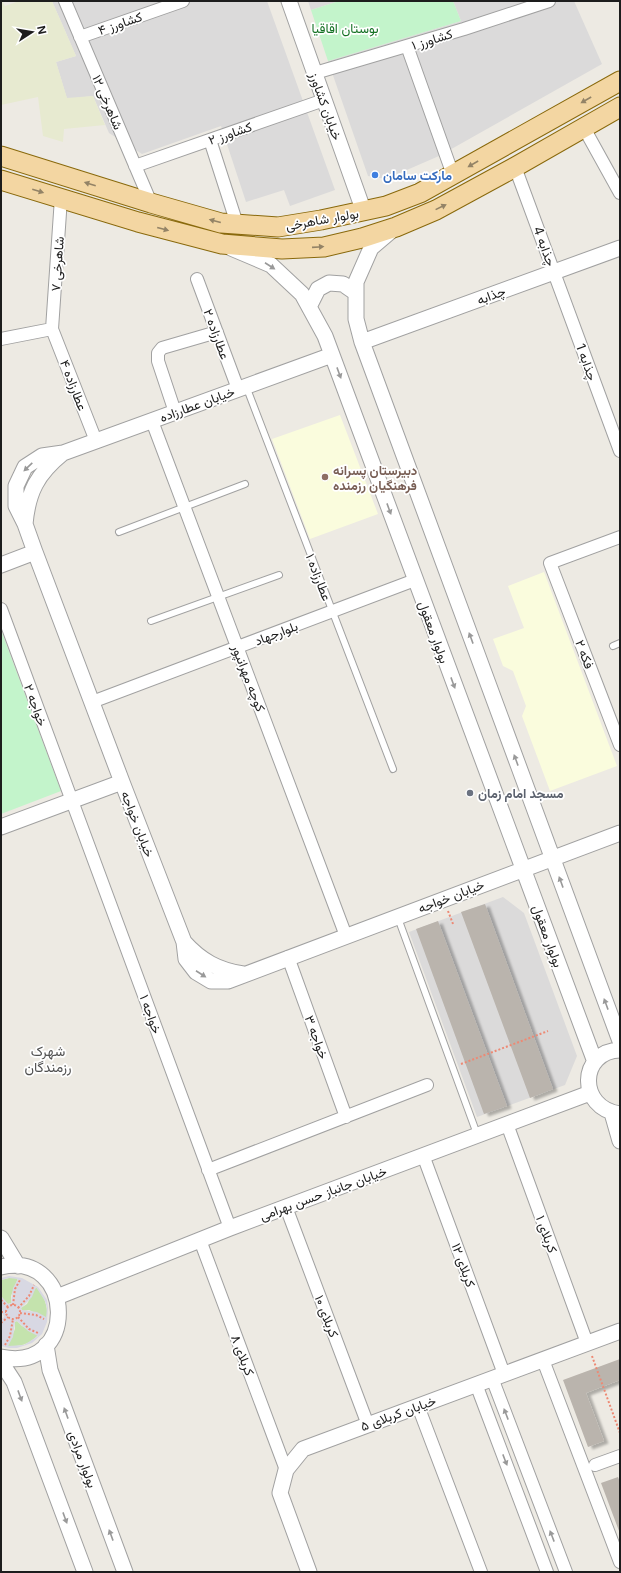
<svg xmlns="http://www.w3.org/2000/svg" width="621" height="1573" font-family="Inter,Vazirmatn,sans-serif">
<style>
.residential{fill:#dbdada}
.education{fill:#fafcdd}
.farmland{fill:#e7ead0}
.grass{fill:#c4e3ad}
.park{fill:#c3f4cb}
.plaza{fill:#d8d8e3;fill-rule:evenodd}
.building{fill:#bab4ad;filter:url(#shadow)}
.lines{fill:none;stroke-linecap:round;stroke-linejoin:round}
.service-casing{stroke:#a1a1a1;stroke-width:8}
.minor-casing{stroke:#a1a1a1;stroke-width:14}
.tertiary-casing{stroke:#a1a1a1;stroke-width:17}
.primary-casing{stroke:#89690c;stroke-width:21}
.path{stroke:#ed8974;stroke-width:2;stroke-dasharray:2 2;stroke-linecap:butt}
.service{stroke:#fff;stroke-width:6}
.minor{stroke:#fff;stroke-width:12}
.tertiary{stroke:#fff;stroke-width:15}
.primary{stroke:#f3d6a2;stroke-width:19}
.oneway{fill:#938366}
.oneway2{fill:#999}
.shop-dot{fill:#3f7fe0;stroke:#fff;stroke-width:1.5}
.education-dot{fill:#8d6e63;stroke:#fff;stroke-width:1.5}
.worship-dot{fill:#6b7280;stroke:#fff;stroke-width:1.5}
.labels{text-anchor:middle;stroke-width:3.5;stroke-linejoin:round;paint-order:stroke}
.street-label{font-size:13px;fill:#1d1d1d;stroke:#fff}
.park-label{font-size:13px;fill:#147123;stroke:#fff}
.shop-label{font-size:13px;font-weight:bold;fill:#366cbe;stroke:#fff;text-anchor:start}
.education-label{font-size:13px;font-weight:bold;fill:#785e54;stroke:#fff;text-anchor:start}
.worship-label{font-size:13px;font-weight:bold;fill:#5b616d;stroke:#fff;text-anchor:start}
.neighbourhood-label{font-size:14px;fill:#505050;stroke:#fff}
</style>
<defs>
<filter id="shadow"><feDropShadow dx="4.5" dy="2.5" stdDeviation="1" flood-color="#0004"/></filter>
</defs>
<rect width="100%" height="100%" fill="#edeae3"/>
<path class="residential" d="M52 1H267L335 190 290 206 284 190 246 202 221 126 142 154 109 133 93 96 67 99 56 62 76 56Z
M308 1H339L311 10Z
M453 1H574L602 64 439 156 386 179 368 176 328 61 461 21Z
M503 897 524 913 577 1056 565 1085 477 1117 409 932Z"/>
<path class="education" d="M340 415 378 514 310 539 272 439Z
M544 572 617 766 550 791 522 716 526 706 513 671 503 666 493 639 524 628 508 586Z"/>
<path class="farmland" d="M1 1H2L5 6 19 1H52L76 56 56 62 67 98 93 96 105 125 64 129 63 142 43 136 38 97 1 105Z"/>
<path class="grass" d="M9 1278H18L11 1296V1303L8 1304 1 1296V1280Z
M36 1287C44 1295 48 1306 47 1318L29 1310 22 1311 21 1308 27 1304Z
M17 1321 22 1326 38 1335C30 1344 20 1347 8 1346L15 1329V1322Z"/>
<path class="park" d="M339 1H453L461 21 328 61 311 10Z
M1 630 61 791 1 814Z"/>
<path class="plaza" d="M9 1276 22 1278 38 1287 47 1300 48 1308 47 1322 42 1334 32 1343 17 1348H9L1 1346V1319L4 1317 3 1314H1V1296L8 1304 11 1303 13 1288 18 1279 9 1278 1 1280V1278ZM36 1287 45 1301 47 1308 46 1317 37 1312 22 1310 21 1308 32 1297ZM17 1321 28 1331 38 1336 24 1345 8 1346 13 1337 15 1322Z"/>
<path class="building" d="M485 904 553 1089 530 1098 461 912Z
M438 921 507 1106 484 1114 416 929Z
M620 1359V1380L586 1393 604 1441 588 1447 563 1380Z
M618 1477 620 1482 619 1531 601 1483Z"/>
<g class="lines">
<g class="service-casing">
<path id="service" d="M246 386 393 769
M119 532 245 484
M151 621 279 575
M613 646 620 643
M398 918 477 1134"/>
</g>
<g class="minor-casing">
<path id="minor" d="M65 1 151 203
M80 37 183 1
M407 46 453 175
M315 73 464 29 549 1
M584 128 620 193
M210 140 237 224
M135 166 324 100
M515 167 620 451
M61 198 52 329 96 441
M197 279 238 389
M1 339 52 329
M175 412 158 361V353L162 348 217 332
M152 421 346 936
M620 537 550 563 620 745
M1 609 230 1228
M92 702 415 580
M288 957 346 1117
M507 1124 587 1343
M423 1155 504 1374
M208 1170 427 1085
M286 1207 368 1425
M200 1240 286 1470
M543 1360 620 1562
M492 1378 566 1572
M476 1384 547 1572
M418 1406 481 1572
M595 1465 620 1456"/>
</g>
<g class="tertiary-casing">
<path id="tertiary" d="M289 1 364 212
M391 231 371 248 356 282V319L362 342 620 1041
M231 248 271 265 302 294 325 336 595 1062
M309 307 318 289 329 283 343 284 356 293
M362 342 620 248
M25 524C28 492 37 474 63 453
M35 552 122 782
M1 565 35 552 25 524 16 506V486L25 467 42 456 63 453 332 355
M1 827 122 782 184 942 186 959 196 972 211 981H228L620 833
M184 942C201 961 218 970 243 974
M620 1050C579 1051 577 1108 620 1114
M612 1113 620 1141
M1 1238 18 1266
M1 1267C76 1250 79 1374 1 1357
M57 1297 230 1228 590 1093
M46 1345 50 1370 125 1572
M1 1362 14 1382 85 1572
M309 1572 280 1493 286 1470 303 1449 620 1331"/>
</g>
<g class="primary-casing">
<path id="primary" d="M1 156 151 203 221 223 278 227 321 220 386 206 420 193 620 81
M1 180 138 222 222 244 282 249 324 247 362 238 396 227 436 210 515 167 620 107"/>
</g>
<path class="path" d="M448 911 453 924
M461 1064 548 1031
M1 1300 8 1307
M13 1305 15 1289 20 1280
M6 1312a7 7 0 1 1 14 0a7 7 0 1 1-14 0Z
M18 1308 29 1296 34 1285
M1 1312H6
M20 1313 36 1315 44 1319
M18 1317 29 1329 38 1333
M1 1323 8 1317
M5 1345 10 1336 13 1319
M592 1356 620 1433"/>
<use href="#service" class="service"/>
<use href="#minor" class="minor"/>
<use href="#tertiary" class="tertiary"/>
<use href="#primary" class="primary"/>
</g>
<defs><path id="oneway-solid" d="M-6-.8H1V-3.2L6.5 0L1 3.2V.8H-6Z"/></defs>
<g class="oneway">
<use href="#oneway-solid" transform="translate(586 100) rotate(150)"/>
<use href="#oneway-solid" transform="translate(473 164) rotate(150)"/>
<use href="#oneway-solid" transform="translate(90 184) rotate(-163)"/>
<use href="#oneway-solid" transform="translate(38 191) rotate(17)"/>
<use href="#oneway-solid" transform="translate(441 207) rotate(-26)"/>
<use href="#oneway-solid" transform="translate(215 221) rotate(-165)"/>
<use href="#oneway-solid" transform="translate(163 229) rotate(15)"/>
<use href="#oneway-solid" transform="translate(318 247) rotate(-4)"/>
</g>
<g class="oneway2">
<use href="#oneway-solid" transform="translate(270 266) rotate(33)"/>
<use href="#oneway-solid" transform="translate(339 373) rotate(70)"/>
<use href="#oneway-solid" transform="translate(28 467) rotate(136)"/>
<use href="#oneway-solid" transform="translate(389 509) rotate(70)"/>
<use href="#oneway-solid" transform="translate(471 638) rotate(-110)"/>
<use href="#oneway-solid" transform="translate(453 683) rotate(70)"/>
<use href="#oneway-solid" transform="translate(516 760) rotate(-110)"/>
<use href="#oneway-solid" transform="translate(561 882) rotate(-110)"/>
<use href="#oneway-solid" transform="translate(201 974) rotate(33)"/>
<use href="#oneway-solid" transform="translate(606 1004) rotate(-110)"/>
<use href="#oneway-solid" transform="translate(20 1396) rotate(70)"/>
<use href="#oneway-solid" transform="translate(66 1413) rotate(-110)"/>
<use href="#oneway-solid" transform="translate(506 1414) rotate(-111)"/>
<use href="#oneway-solid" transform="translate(505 1460) rotate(69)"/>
<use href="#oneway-solid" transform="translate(65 1518) rotate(70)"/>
<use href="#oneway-solid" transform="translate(111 1535) rotate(-110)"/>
<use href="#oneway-solid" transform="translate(552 1536) rotate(-111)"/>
</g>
<circle class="shop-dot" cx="375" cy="175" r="4"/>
<circle class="education-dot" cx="325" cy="477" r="4"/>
<circle class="worship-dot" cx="470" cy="793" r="4"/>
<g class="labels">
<g class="street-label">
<text transform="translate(120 23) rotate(-19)" y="5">کشاورز ۴</text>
<text transform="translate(432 39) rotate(-17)" y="5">کشاورز ۱</text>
<text transform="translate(108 102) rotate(67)" y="5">شاهرخی ۱۲</text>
<text transform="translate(326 106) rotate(70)" y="5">خیابان کشاورز</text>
<text transform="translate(230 133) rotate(-19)" y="5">کشاورز ۲</text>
<text transform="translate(322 219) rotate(-10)" y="5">بولوار شاهرخی</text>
<text transform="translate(545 246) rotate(70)" y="5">چذابه 4</text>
<text transform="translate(57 264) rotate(-86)" y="5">شاهرخی ۷</text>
<text transform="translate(491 295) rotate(-20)" y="5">چذابه</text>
<text transform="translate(217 334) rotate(70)" y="5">عطارزاده ۲</text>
<text transform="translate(587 362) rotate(70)" y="5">چذابه 1</text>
<text transform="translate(74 385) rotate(69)" y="5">عطارزاده ۴</text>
<text transform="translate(197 404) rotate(-20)" y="5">خیابان عطارزاده</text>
<text transform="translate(319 577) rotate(69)" y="5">عطارزاده ۱</text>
<text transform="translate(434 632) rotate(70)" y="5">بولوار معقول</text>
<text transform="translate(276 633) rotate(-21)" y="5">بلوارجهاد</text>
<text transform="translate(585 654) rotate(69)" y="5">فکه ۲</text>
<text transform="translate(249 678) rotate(69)" y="5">کوچه مهرانپور</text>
<text transform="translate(36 705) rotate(70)" y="5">خواجه ۲</text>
<text transform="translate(138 824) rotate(69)" y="5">خیابان خواجه</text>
<text transform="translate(451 896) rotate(-21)" y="5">خیابان خواجه</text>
<text transform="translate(548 936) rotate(70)" y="5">بولوار معقول</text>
<text transform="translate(151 1014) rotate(70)" y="5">خواجه ۱</text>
<text transform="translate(317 1037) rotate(70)" y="5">خواجه ۳</text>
<text transform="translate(323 1193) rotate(-20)" y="5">خیابان جانباز حسن بهرامی</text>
<text transform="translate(547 1234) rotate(70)" y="5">کربلای ۱</text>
<text transform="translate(464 1265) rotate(70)" y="5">کربلای ۱۲</text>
<text transform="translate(327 1316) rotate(69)" y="5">کربلای ۱۰</text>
<text transform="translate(243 1355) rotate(69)" y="5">کربلای ۸</text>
<text transform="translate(398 1413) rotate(-20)" y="5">خیابان کربلای ۵</text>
<text transform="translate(83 1459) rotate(70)" y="5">بولوار مرادی</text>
</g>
<g class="park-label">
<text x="345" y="33">بوستان اقاقیا</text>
</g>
<g class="shop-label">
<text x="383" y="180">مارکت سامان</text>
</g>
<g class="education-label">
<text x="333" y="475">دبیرستان پسرانه<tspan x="333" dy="15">فرهنگیان رزمنده</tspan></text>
</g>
<g class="worship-label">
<text x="478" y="798">مسجد امام زمان</text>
</g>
<g class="neighbourhood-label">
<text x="48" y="1056">شهرک<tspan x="48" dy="16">رزمندگان</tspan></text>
</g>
</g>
<rect width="621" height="1573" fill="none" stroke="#1d1d1d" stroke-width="4"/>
<g transform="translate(32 32) rotate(78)" stroke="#ffffff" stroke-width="3" paint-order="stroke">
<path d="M0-3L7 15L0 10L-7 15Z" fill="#1d1d1d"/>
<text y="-6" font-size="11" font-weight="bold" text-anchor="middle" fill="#1d1d1d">N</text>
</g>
</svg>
